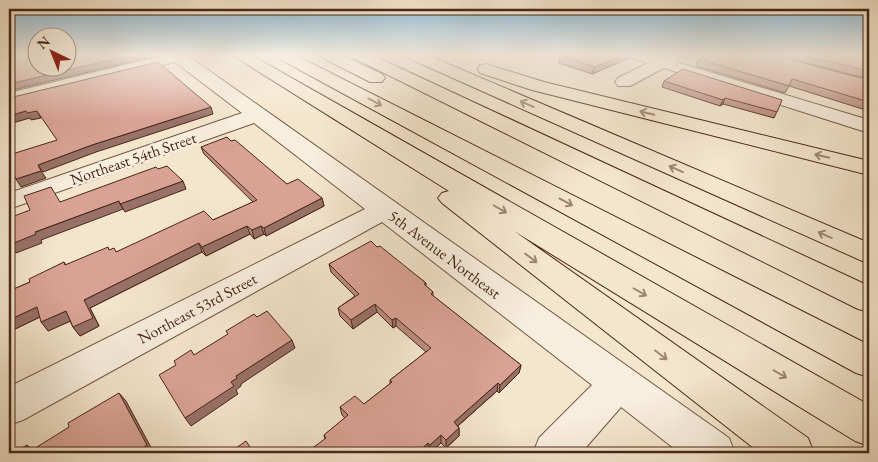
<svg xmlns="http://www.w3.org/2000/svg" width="878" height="462" font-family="'EB Garamond',serif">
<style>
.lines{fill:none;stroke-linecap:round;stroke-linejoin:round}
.minor-casing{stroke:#745745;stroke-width:2}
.motorway-casing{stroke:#492818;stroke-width:2}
.minor{fill:#f8eede;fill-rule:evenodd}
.motorway{fill:#f4e5cd;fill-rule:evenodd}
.wall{fill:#bb8b80;stroke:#492818}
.shaded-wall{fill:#987168;stroke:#492818}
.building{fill:#d9a295;stroke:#492818}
.oneway{stroke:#9e8672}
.labels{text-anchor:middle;stroke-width:5;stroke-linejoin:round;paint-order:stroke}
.street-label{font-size:16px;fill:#492818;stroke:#f8eede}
</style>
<rect width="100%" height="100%" fill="#f4e5cd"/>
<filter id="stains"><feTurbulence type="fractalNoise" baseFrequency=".004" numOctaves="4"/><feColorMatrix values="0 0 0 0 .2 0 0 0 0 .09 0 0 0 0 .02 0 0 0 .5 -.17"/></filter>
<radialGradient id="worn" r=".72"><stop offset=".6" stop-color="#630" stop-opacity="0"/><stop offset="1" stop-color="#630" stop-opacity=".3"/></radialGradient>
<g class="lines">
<g class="minor-casing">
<path id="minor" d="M165 55H187L729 438 735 453H680L621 407 581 453H533L539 438 592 385 382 222 23 420 9 425V387L365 209 254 123 9 209V193L242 113 175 62 9 105V93Z
M630 55H653L661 57 677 55 679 58 676 62 869 120V133L664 68 630 86H618L615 82 618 78 648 63 632 58Z"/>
</g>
<g class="motorway-casing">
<path id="motorway" d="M232 55H251L869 405V446L855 441 514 231 808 438 814 453H760L442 203 438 198 442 193 449 191Z
M276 55H295L869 345V377L856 373 278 58Z
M321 55H341L382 74 385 78 382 82H370L323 58Z
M352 55H372L869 286V312L858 309 354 58Z
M406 55H427L869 243V264L408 58Z
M486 64 544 82 869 161V175L532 90 480 73 478 69 480 65Z"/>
</g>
<use href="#minor" class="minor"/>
<use href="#motorway" class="motorway"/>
</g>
<path class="wall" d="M557 55H631L630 58 592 74 559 63 560 56Z
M706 55H869V79L790 59 869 80V111L789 86 785 93 696 66 698 59Z
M664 81 782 100 774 118 723 104 720 106 662 87Z
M231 141 287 184 322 198 324 206 266 236 264 234 254 239 250 234 206 256 202 252 90 308 99 326 80 336 73 327 70 321 48 331 40 317 9 332V291L30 282 64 262 66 265 109 250 116 252 213 220 253 202 204 154 201 147Z
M377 247 426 283V286L433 292V296L521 365 519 373 499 393 497 391 458 426 459 428V436L446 448 441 443 430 453 428 450 325 439 324 435 345 418 342 415 340 407 364 404 390 384V380L426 352 396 326 393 328 377 312 353 329 340 316 338 308 355 296 331 272 329 264Z"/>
<path class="shaded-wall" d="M131 55H146L147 58 9 91V84Z
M624 55H631L630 58 592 74 594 67Z
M725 98 723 104 720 106 723 100Z
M211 107 213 114 96 152 43 172 38 165 92 145Z
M26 111H37L41 118 31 120 30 118 9 124V116Z
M41 171 46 178 21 187 16 179Z
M183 181 186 189 125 212 120 204Z
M322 198 324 206 266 236 264 228Z
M119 201 123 209 41 240 42 243 16 253 12 249 9 250V242Z
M247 226 250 234 206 256 202 247Z
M261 226 264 234 254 239 252 230Z
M199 243 202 252 90 308 99 326 80 336 73 327 84 300Z
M375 304 377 312 353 329 351 320Z
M37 307 44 315 9 332V320Z
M66 311 73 320 48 331 41 322Z
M396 318V326L393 328 392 320Z
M292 340 295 348 241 384V386L236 390 238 394 191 426 185 418 231 382 236 376Z
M521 365 519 373 499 393 500 385Z
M498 383 497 391 453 430 454 422Z
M119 393 126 401 154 453H135Z
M459 428V436L446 448V440Z
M441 435V443L430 453V445Z
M428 443V450L425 453H417Z
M27 445 36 453 29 452Z"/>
<path class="building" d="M9 55H38V68H68V55H131L9 84Z
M560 55H624L594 67Z
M706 55H773L869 80V102L792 79 789 86 698 59Z
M802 55H869V71Z
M158 62 211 107 92 145 38 165 41 171 16 179 9 165V155L57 140 37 111 27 113 26 111 9 116V98Z
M683 69 782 100 777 112 725 98 723 100 664 81Z
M227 137 231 141 235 140 287 184 298 179 322 198 264 228 261 226 252 230 247 226 202 247 199 243 84 300 93 318 73 327 66 311 41 322 37 307 9 320V291L30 282 29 279 64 262 65 265 108 247 109 250 114 248 116 252 204 211 213 220 257 200 201 147Z
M167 166 183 181 120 204 119 201 35 232 36 234 9 245V218L30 210 24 196 51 187 60 202 156 167 158 169Z
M371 241 377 247 380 246 426 283 424 284 433 292 431 294 521 365 500 385 498 383 454 422 459 428 446 440 441 435 430 445 428 443 417 453H306L326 438 324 435 348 415 340 407 355 396 364 404 392 382 390 380 431 348 396 318 392 320 375 304 351 320 338 308 359 294 329 264Z
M267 311 292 340 236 376 237 378 231 382 234 386 185 418 159 375 176 365 174 361 191 350 194 355 228 334 226 331 254 314 257 317Z
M119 393 147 445 135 453H12L27 445 29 452 69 427 68 423Z
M246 441 254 453H229Z"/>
<defs><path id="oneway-shaft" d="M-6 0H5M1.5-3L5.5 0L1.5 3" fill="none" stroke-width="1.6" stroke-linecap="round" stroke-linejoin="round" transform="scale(1.25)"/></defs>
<g class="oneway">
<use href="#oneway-shaft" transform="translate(375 102) rotate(28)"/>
<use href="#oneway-shaft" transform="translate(527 104) rotate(-156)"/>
<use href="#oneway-shaft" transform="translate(647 113) rotate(-166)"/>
<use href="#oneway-shaft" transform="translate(822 156) rotate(-166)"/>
<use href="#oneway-shaft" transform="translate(676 169) rotate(-156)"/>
<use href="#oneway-shaft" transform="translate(566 202) rotate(28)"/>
<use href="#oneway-shaft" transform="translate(500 209) rotate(30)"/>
<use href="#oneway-shaft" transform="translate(825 235) rotate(-156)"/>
<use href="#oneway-shaft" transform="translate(531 258) rotate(37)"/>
<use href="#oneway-shaft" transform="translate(640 292) rotate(30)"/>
<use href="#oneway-shaft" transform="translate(661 355) rotate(37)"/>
<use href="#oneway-shaft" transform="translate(780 374) rotate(30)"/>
</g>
<linearGradient id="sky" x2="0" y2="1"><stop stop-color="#89b8d5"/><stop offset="0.46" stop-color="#faf3e8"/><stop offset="1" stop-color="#faf3e8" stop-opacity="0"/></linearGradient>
<rect width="878" height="119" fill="url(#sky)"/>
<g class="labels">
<g class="street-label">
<text transform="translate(133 158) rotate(-19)" y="6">Northeast 54th Street</text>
<text transform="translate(445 254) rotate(37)" y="6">5th Avenue Northeast</text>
<text transform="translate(197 308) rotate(-28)" y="6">Northeast 53rd Street</text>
</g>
</g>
<rect width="878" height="462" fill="none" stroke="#f4e5cd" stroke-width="30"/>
<rect x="10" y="10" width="858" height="442" fill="none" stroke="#492818" stroke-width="2.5"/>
<rect x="15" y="15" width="848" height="432" fill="none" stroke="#492818"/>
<g transform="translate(52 52) rotate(317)"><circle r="24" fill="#f8eede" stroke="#b29f8f"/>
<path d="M0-4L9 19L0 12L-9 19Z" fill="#8f2418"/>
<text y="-8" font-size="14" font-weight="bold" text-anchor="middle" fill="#492818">N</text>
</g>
<rect width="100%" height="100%" filter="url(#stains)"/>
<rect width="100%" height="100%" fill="url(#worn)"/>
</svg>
